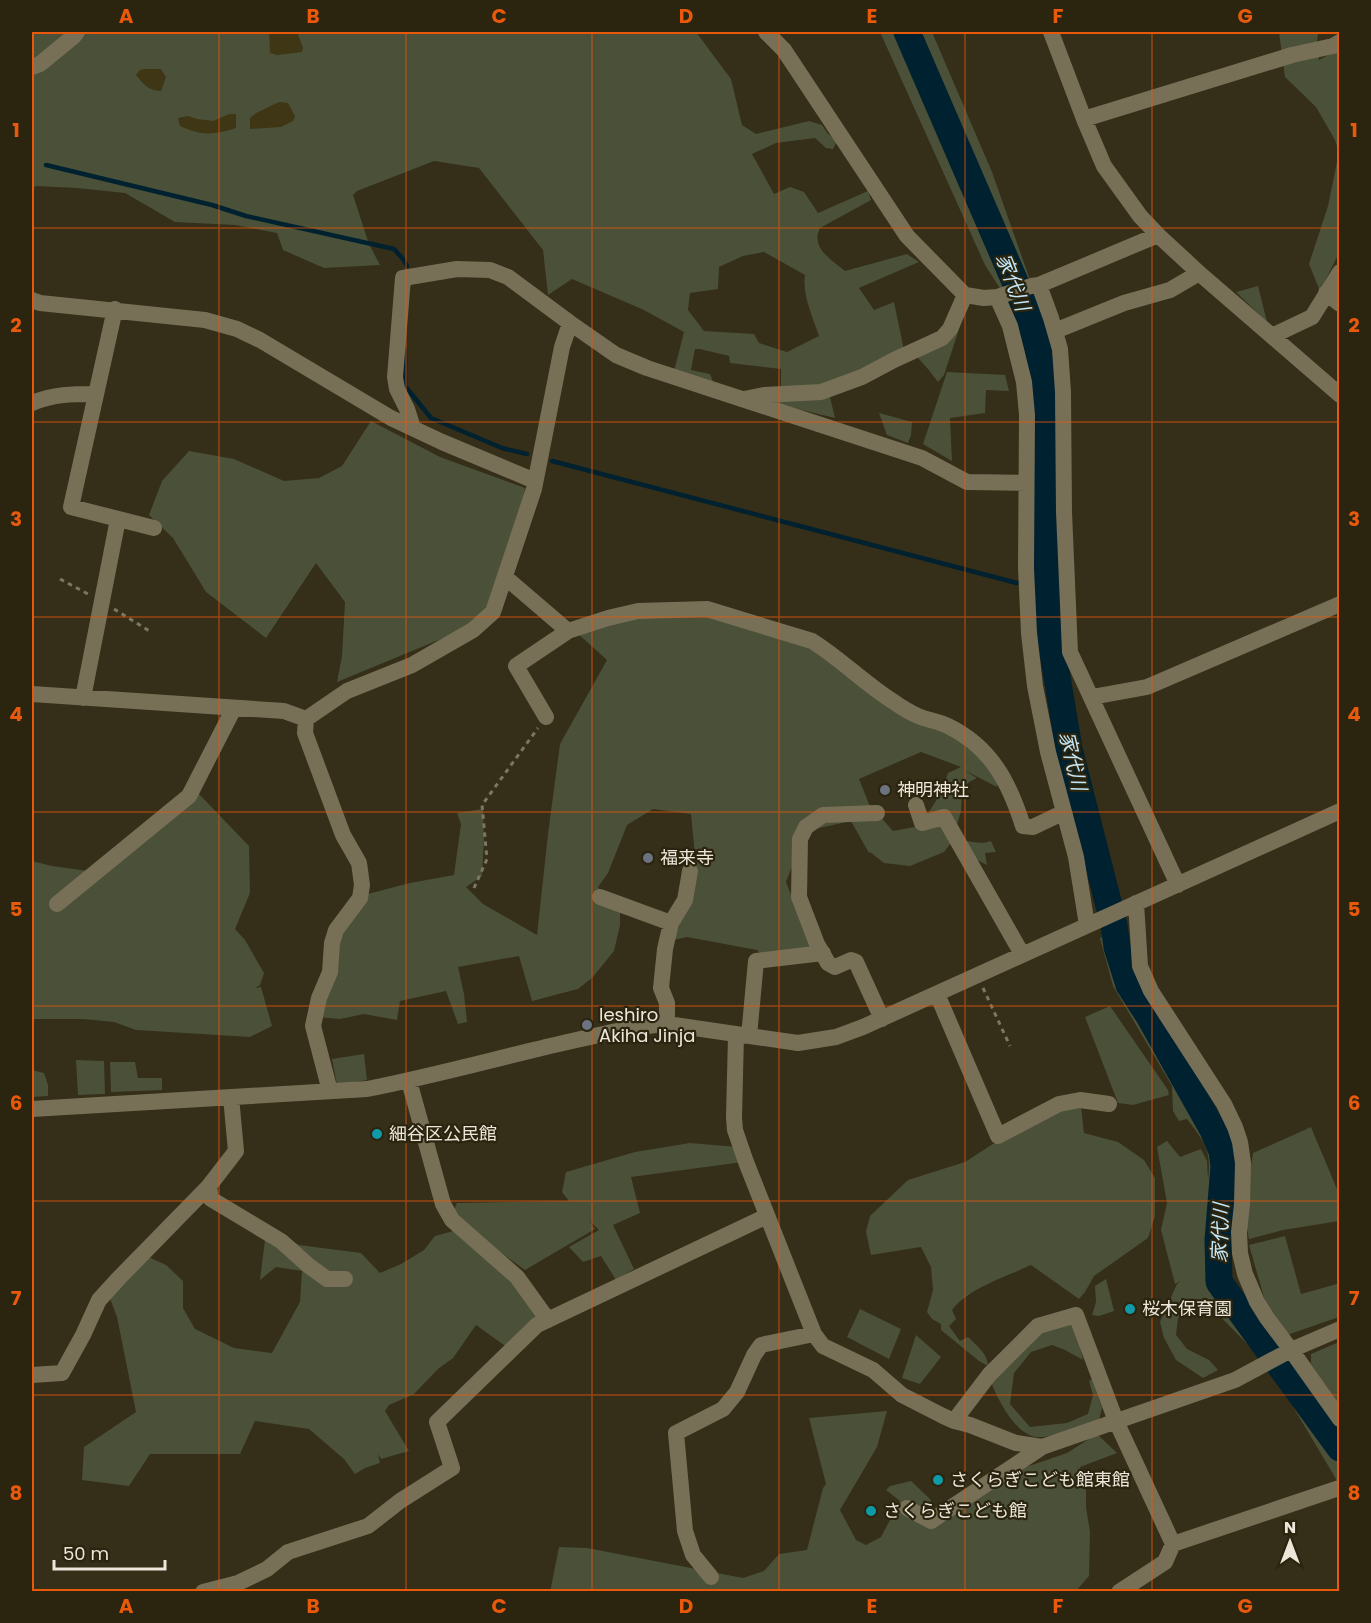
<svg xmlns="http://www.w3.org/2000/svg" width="1371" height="1623" font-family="Poppins,'Noto Sans JP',sans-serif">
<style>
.green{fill:#4a5138;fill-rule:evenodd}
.sand{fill:#3e3615}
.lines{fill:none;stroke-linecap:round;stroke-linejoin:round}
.stream{stroke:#00212f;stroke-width:4.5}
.river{stroke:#00212f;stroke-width:27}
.path{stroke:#7c7664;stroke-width:3;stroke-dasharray:4.5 4.5;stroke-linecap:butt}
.minor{stroke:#777057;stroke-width:16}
.grid{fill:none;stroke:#e8590c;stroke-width:1.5;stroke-opacity:0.55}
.worship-dot{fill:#6b7280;stroke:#2b240e;stroke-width:2}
.culture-dot{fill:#0f9aa8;stroke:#2b240e;stroke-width:2}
.labels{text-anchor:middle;stroke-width:4.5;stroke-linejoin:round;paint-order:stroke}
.poi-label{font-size:18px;fill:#ece7da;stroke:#2b240e;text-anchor:start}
.water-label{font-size:20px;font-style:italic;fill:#c2e7fa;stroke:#2b240e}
.neatline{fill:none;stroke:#e8590c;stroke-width:2}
.grid-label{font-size:20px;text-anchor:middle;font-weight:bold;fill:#e8590c}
</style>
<rect width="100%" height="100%" fill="#352e18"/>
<path class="green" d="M32 32H696L731 79 742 125 756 134 809 121 822 125 828 134 834 137 837 141 833 149 826 148 815 138 776 143 752 154 774 194 790 187 804 192 818 213 868 191 871 200 820 228C810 248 832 260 845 271L907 254 919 262 859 288 874 310 894 302 904 350 828 386 781 389V369L730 363 729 356 700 349H695L691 370 710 374 714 384 674 371 684 332 644 310 572 279 548 295 543 250 479 168 434 161 357 191 353 195 369 244 380 265 324 268 283 250 277 233 235 225 175 222 125 193 77 188 36 186 32 189ZM764 252 805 275C802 295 813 318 819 336L787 352 759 343 754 334 704 331 688 310 690 293 718 289 719 267 743 256Z
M880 32H932L992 172 1029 277 1008 301 985 265Z
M1279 32H1318L1317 43 1319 60 1339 49V253L1320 291 1309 264 1328 206 1339 152 1335 140 1316 107 1285 77Z
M1258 286 1267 322 1236 292Z
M965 311 944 375 938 382 928 369 918 358Z
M947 372 1005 375 1009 391 986 390 985 413 950 418 952 461 923 444Z
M829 393 835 418 760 400Z
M879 413 912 422 911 435 908 443 887 435Z
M371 421 440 457 525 488 523 522 486 618 441 639 337 682 342 656 345 602 316 563 266 638 206 592 173 538 149 515 162 481 189 451 234 459 284 481 319 478 342 466Z
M707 609 787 637 850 669 948 725 1000 771 997 787 962 769 977 778 969 782 962 789 961 811 957 825 951 843 944 852 910 866 884 863 870 852 869 853 851 821 815 829 807 827 786 882 813 950 762 955 757 950 687 937 673 940 689 900 696 865 691 814 653 809 627 825 608 873 598 887 602 893 620 905V925L614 951 592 978 578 989 532 1001 519 956 458 967 464 994 467 1022 458 1024 446 991 400 1001 397 1020 364 1014 340 1019 317 1017 336 930 360 896 410 883 454 875 461 824 457 813 483 809 484 840 482 876 466 887 483 904 537 935 548 834 560 744 607 660 576 632 654 611ZM921 752 961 767 948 773C942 793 931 809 920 826L893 831 869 804 859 779Z
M197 792 249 846 250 893 235 929 245 940 264 973 260 985 255 988 261 987 272 1026 250 1037 136 1030 114 1022 83 1019H32V861L52 866 96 872Z
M963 841C974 841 980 845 991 841L996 852 985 853 987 865 973 858Z
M1108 936 1122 968H1136L1170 1041 1230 1141 1231 1201 1222 1276 1238 1306 1279 1349 1263 1360 1210 1306 1178 1318 1176 1335 1187 1349 1209 1360 1218 1370 1203 1378 1176 1360 1164 1338 1160 1322 1177 1284 1181 1281 1175 1284 1161 1230 1167 1203 1157 1147 1167 1141 1180 1157 1201 1149 1207 1161 1208 1179C1212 1151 1204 1141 1187 1119L1179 1121 1173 1111 1172 1086 1113 986 1100 938Z
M1110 1006 1168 1090 1169 1095 1133 1105 1118 1103 1085 1017Z
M364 1054 367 1080 337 1085 332 1059Z
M76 1060 104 1061 105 1094 78 1095Z
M110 1062H135L138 1078H162V1090L111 1092Z
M32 1070 44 1073 48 1085V1096L32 1097Z
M1081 1106 1084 1133 1118 1142 1144 1160 1155 1178V1216L1148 1238 1094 1276 1085 1292 1079 1299 1031 1265C1006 1277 969 1288 952 1310L956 1319 949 1326 960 1341 968 1337C976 1345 988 1354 988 1366L979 1361 941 1330V1324L932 1319 927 1312 933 1290 931 1267 921 1247 871 1255 866 1232 870 1216 908 1180 965 1162 993 1144 1047 1115Z
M1311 1127 1339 1194V1221L1283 1230 1249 1239 1244 1213 1253 1153Z
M690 1143 737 1147 743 1162 631 1177 640 1213 613 1225 634 1269 616 1280 601 1256 583 1262 569 1247 599 1230 589 1220 595 1229 525 1270 497 1250 453 1212 457 1203 569 1201 562 1192 566 1172 635 1152Z
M211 1191 299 1245 361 1253 380 1273 401 1264 424 1250 435 1236 453 1231 513 1278 538 1316 508 1348 476 1325 453 1358 438 1369 414 1394 389 1405 385 1411 409 1451 381 1459 378 1454 380 1463 365 1468 355 1474 344 1459 309 1429 255 1421 240 1454H150L129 1486 82 1480 84 1447 136 1412 117 1317 108 1293 144 1255 166 1265 183 1281V1308L195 1329 234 1348 272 1353 300 1302 302 1271 276 1267 260 1280 265 1240Z
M1285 1236 1301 1294 1337 1284 1339 1296V1317L1287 1335 1266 1304 1249 1245Z
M1106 1279 1114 1311 1099 1316 1092 1315 1096 1302 1095 1286Z
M860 1309 901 1329 889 1359 847 1337Z
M1074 1324 1083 1360 1065 1350 1052 1345 1031 1352 1014 1373 1010 1404 1030 1427 1067 1423 1088 1414 1093 1395 1089 1381 1092 1379 1102 1408 1099 1420C1084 1425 1050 1439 1036 1437 1015 1434 998 1400 991 1382L1046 1327Z
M916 1335 941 1357 920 1384 902 1378Z
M1339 1342V1404L1311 1364V1354Z
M1284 1361H1293L1339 1427V1484L1270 1368Z
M887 1411 877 1447 840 1510 856 1540 866 1545 881 1537 900 1501 886 1490 890 1486 911 1481 930 1499 940 1522 1026 1467 1067 1453 1097 1434 1117 1453 1080 1467 1086 1489V1507L1090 1532 1089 1576 1076 1591 550 1592 559 1547 587 1548 743 1578 764 1571 779 1554 807 1550 823 1488 826 1484 809 1418Z"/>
<path class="sand" d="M269 32H297L303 48 302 52 277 55 270 53Z
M144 69H161L166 77 161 91C148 90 144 85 136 75L140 70Z
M280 102 288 103 295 116 293 121 281 127 250 129V118C256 112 272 105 280 102Z
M229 114H236V128C214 135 201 136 180 126L178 118 188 116 197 119 213 121Z"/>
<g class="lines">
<path class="stream" d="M46 165 212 205 246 216 394 249 403 259 407 266
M405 350V386L431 418 502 448 527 454
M552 461 1017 583
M1036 585 1047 584"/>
<path class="river" d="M907 32 1013 277 1028 314 1038 348 1044 395 1047 584 1050 635 1069 749 1114 925 1117 947 1129 985 1149 1016 1213 1130 1222 1151 1224 1166 1218 1240 1219 1282 1340 1448"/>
<path class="path" d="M60 579 88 594
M114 609 151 632
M474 888 487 859 482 805 538 728
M983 988 1010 1046"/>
<path class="minor" d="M766 32 784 50 907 236 965 295 984 298 997 297 1031 286 1039 285 1158 235
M1051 32 1084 119 1104 166 1140 216 1158 235 1199 273 1340 395
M32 67 40 64 74 36 77 32
M1084 119 1292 55 1333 46 1340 42
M1039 285 1051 318 1060 349 1063 392 1064 512 1070 652 1178 885
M1326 293 1340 304
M997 297 1010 326 1024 382 1027 415 1026 568 1029 633 1035 686 1048 752 1076 857 1087 925
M32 300 40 303 205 320 237 329 260 340 391 418 442 442 535 481
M115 309 71 507 154 528
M1055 331 1124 303 1170 290 1199 273
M1272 336 1312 317 1340 272
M744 399 764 395 821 392 862 377 894 360 942 338 950 329 965 295
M32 403C54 394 72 394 96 394
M413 428 407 409 397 389 395 377 403 278 457 269 490 270 508 277 570 323 616 355 647 368 922 458 967 482 1026 483
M505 577 568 631
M32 694 284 711 306 719
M1092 697 1147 687 1340 604
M83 698 118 519
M546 717 516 666 568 631 608 618 638 611 707 609 812 641C841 659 865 684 894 702 901 707 909 712 918 716 927 720 939 721 948 726 991 747 1009 782 1023 826L1033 827 1056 816 1065 815
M916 805 922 823 944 817 1022 954
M877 813 823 815 806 827 800 839 799 897 817 944 828 963 835 967 851 960 856 962 882 1019
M600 897 671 923
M1136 903 1140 966 1151 991 1224 1104 1235 1127 1240 1142 1243 1163 1242 1204 1239 1232 1240 1253 1245 1274 1257 1302 1267 1318 1291 1350 1340 1419
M57 904 189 796 234 708
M937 994 998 1136 1059 1104 1080 1100 1109 1104
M667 1024V1003L661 988 665 949 671 923 685 900 690 871
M736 1035 734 1118 735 1130 746 1162 814 1334 823 1346 873 1370 902 1395 943 1416 954 1421 970 1425 1016 1443 1042 1447 1235 1380 1291 1350 1340 1329
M749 1036 756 961 823 953
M409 1081 443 1204 452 1220 517 1277 548 1320
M330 1091 313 1026 319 998 330 972 332 943 336 930 360 898 362 885 359 863 343 835 305 733 306 719 347 691 412 665 473 630 493 612 534 489 562 347 570 323
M32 1109 367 1089C433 1076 498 1058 563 1043 598 1035 631 1027 667 1024L798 1043 836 1037 863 1027 1340 811
M209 1186 211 1199 281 1241 309 1266 327 1279H345
M32 1375 62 1373 83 1335 99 1300 119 1278 209 1186 236 1151 231 1097
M954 1421 989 1375 1038 1326 1076 1315 1116 1421 1173 1544
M907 1508 931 1521 1042 1447
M711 1577 693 1555 685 1531 676 1433 723 1409 737 1392 754 1355 761 1345 814 1334
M203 1592 238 1583 267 1569 288 1552 368 1526 400 1501 452 1468 437 1422 537 1325 767 1216
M1119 1592 1165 1562 1173 1544 1339 1488"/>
</g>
<path class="grid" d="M219 32V1592M406 32V1592M592 32V1592M779 32V1592M965 32V1592M1152 32V1592M32 228H1340M32 422H1340M32 617H1340M32 812H1340M32 1006H1340M32 1201H1340M32 1395H1340"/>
<g class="worship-dot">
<circle cx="885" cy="790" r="6"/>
<circle cx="648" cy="858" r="6"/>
<circle cx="587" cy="1025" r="6"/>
</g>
<g class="culture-dot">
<circle cx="377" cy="1134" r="6"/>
<circle cx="1130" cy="1309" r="6"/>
<circle cx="938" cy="1480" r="6"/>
<circle cx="871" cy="1511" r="6"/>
</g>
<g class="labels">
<g class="poi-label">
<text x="897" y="796">神明神社</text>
<text x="660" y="864">福来寺</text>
<text x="599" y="1021">Ieshiro<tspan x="599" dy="21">Akiha Jinja</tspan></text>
<text x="389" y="1140">細谷区公民館</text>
<text x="1142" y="1315">桜木保育園</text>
<text x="950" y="1486">さくらぎこども館東館</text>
<text x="883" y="1517">さくらぎこども館</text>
</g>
<g class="water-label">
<text transform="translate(1013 282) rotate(69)" y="7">家代川</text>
<text transform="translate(1073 761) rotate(77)" y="7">家代川</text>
<text transform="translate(1220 1233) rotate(-88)" y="7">家代川</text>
</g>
</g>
<rect width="1371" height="1623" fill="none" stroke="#2b240e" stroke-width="66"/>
<g transform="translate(1290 1542)" stroke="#2b240e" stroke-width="4.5" paint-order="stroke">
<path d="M0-4.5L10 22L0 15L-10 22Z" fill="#ece7da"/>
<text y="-9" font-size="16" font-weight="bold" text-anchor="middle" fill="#ece7da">N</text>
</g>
<path d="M54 1560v9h111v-9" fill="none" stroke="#ece7da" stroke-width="3"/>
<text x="63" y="1560" font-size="18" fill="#ece7da" stroke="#2b240e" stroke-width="4.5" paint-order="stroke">50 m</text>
<rect x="33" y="33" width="1305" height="1557" class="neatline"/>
<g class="grid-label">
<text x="126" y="23">A</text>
<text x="313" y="23">B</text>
<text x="499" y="23">C</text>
<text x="686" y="23">D</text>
<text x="872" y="23">E</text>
<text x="1058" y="23">F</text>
<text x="1245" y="23">G</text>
<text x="16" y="137">1</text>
<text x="1354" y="137">1</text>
<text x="16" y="332">2</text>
<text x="1354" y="332">2</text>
<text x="16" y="526">3</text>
<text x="1354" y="526">3</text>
<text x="16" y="721">4</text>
<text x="1354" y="721">4</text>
<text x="16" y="916">5</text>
<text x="1354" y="916">5</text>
<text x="16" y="1110">6</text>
<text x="1354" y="1110">6</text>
<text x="16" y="1305">7</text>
<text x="1354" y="1305">7</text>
<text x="16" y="1500">8</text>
<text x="1354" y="1500">8</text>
<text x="126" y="1613">A</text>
<text x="313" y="1613">B</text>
<text x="499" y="1613">C</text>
<text x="686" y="1613">D</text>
<text x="872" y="1613">E</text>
<text x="1058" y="1613">F</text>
<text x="1245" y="1613">G</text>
</g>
</svg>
